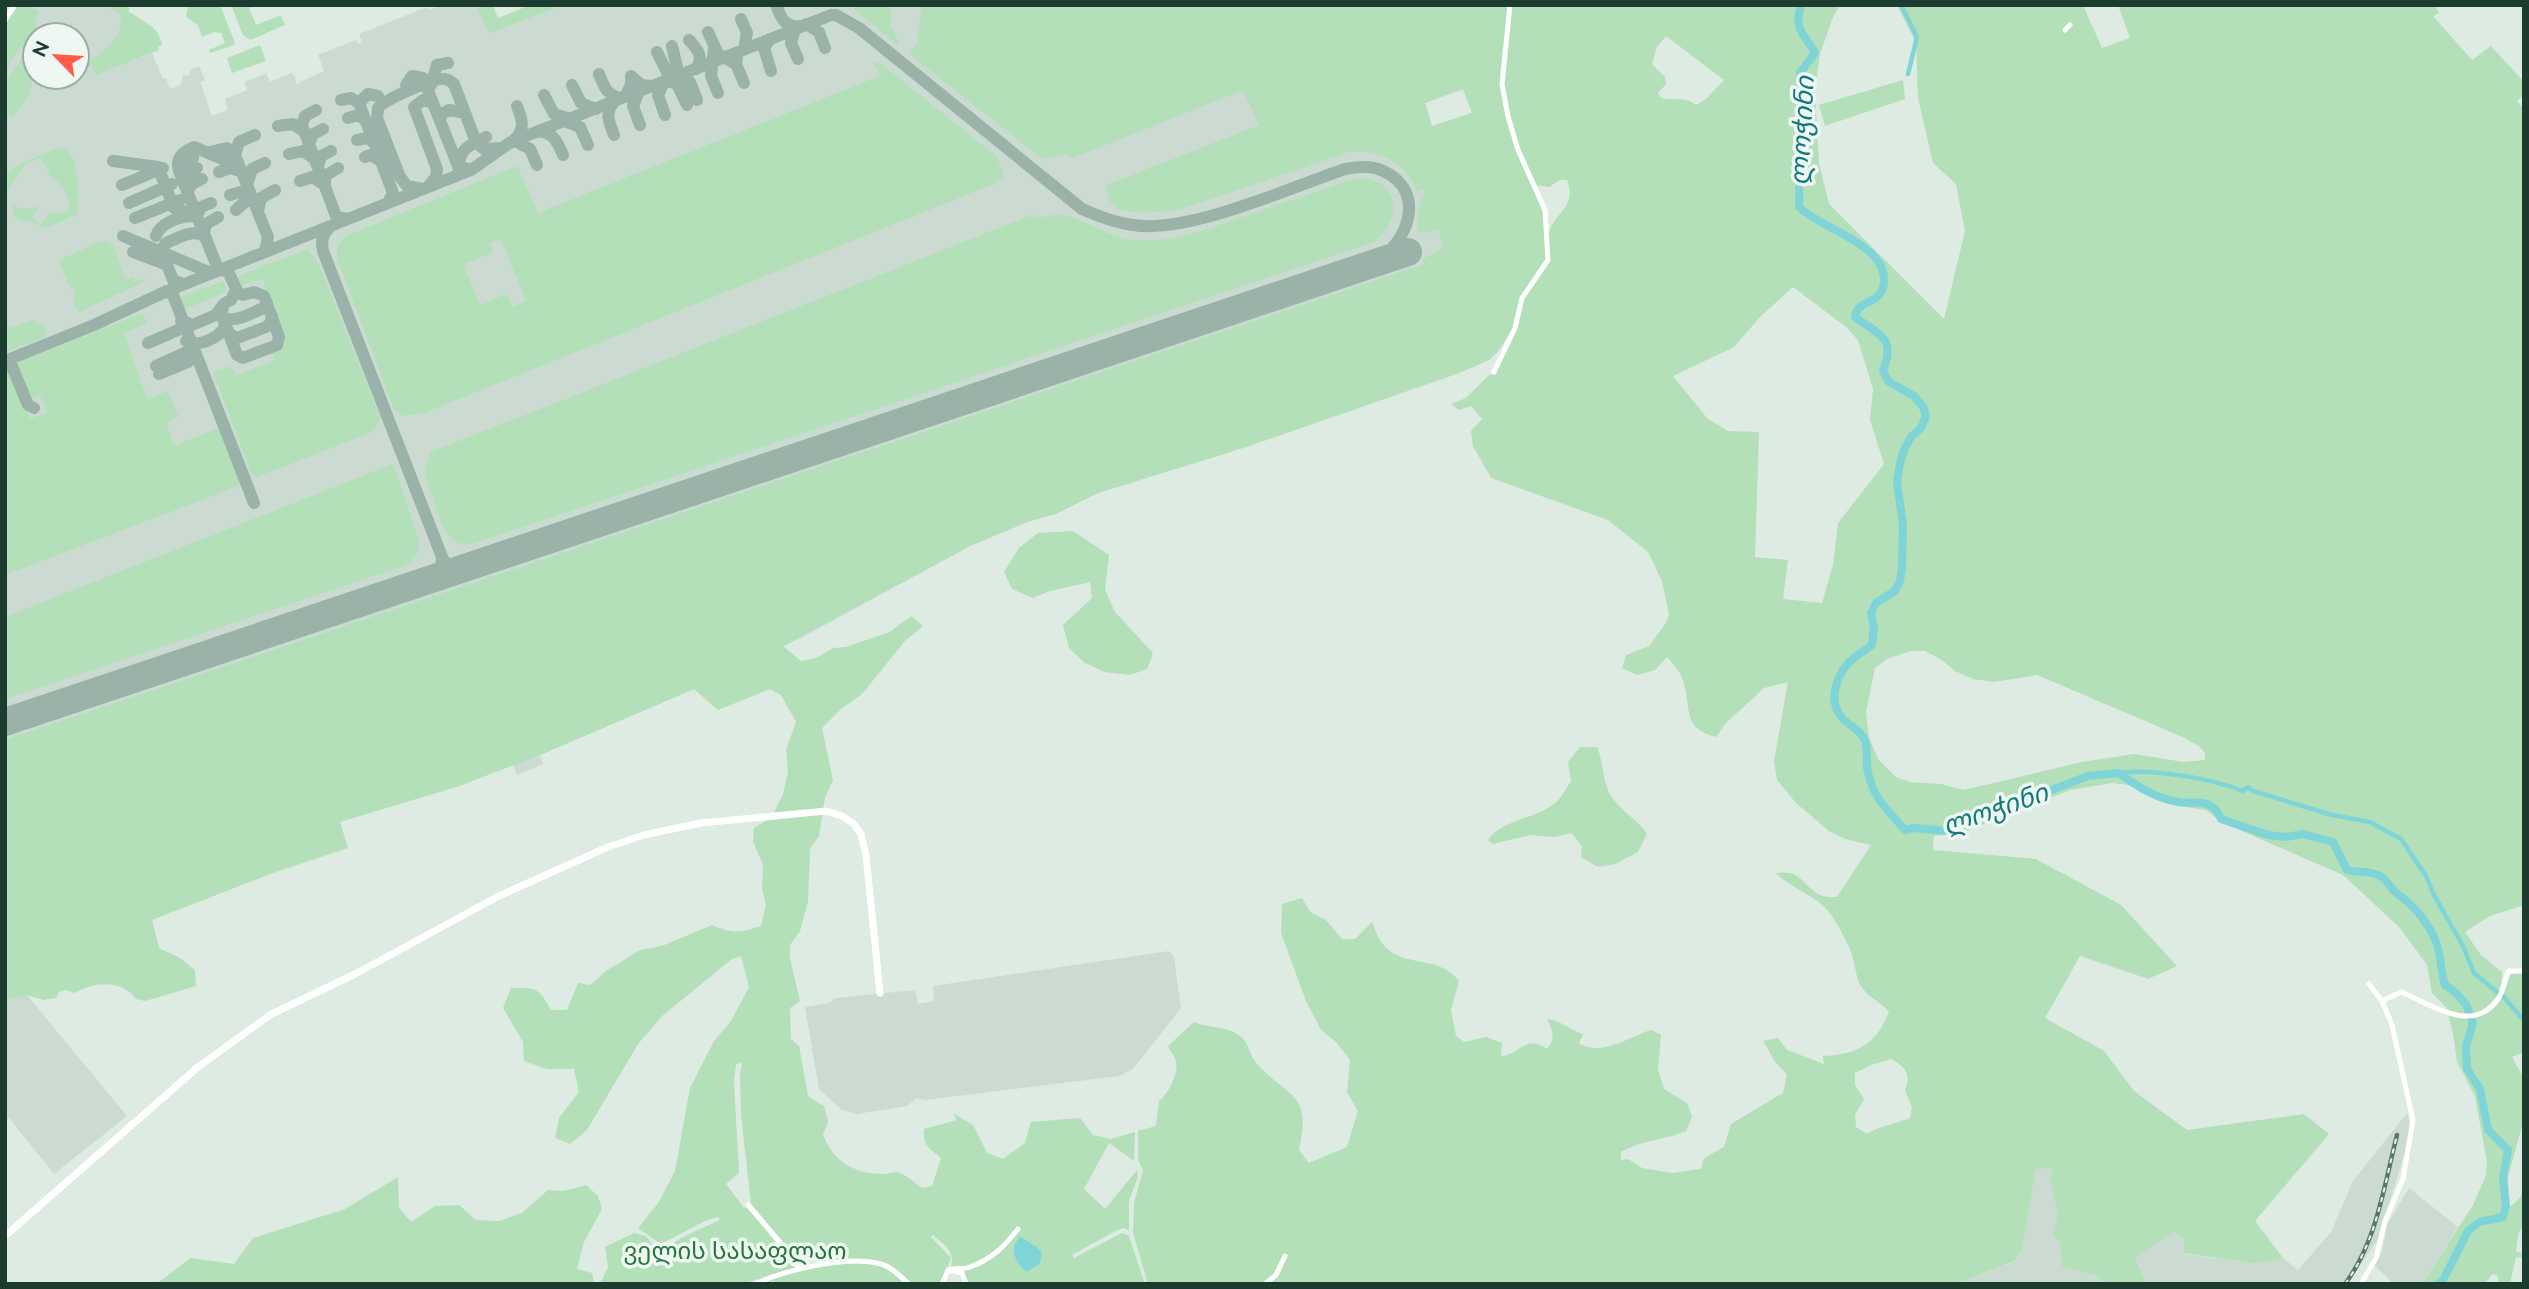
<svg xmlns="http://www.w3.org/2000/svg" width="2529" height="1289" font-family="Raleway,'Noto Sans Georgian',sans-serif">
<style>
.built{fill:#cbdbd2;fill-rule:evenodd}
.green{fill:#b3dfb9;fill-rule:evenodd}
.water{fill:#7fd4d7}
.lines{fill:none;stroke-linecap:round;stroke-linejoin:round}
.canal{stroke:#7fd4d7;stroke-width:4.5}
.river{stroke:#7fd4d7;stroke-width:8}
.taxiway{stroke:#9ab2a7;stroke-width:12}
.runway{stroke:#9ab2a7;stroke-width:28}
.street{stroke:#fff;stroke-width:5}
.secondary{stroke:#fff;stroke-width:7}
.rail-casing{stroke:#57786b;stroke-width:4.5}
.rail{stroke:#eef7f1;stroke-width:2;stroke-dasharray:5;stroke-linecap:butt}
.labels{text-anchor:middle;stroke-width:7;stroke-linejoin:round;paint-order:stroke}
.park-label{font-size:24px;fill:#247639;stroke:#eef7f1}
.water-label{font-size:26px;font-style:italic;fill:#12797d;stroke:#eef7f1}
</style>
<rect width="100%" height="100%" fill="#ddebe3"/>
<path class="built" d="M17 5H110L126 13 134 60 152 53 163 79 166 78 170 89 181 85 183 75 188 76 191 69 199 66 205 80 200 82 212 116 227 110 225 99 247 90 245 82 266 73 270 82 291 73 295 76 296 84 324 71 318 55 356 40 358 44 362 42 359 34 427 7 429 10 442 5H476L489 34 563 5H1506L1489 119 1499 350 1489 360 1459 373 1243 448 1098 493 970 546 805 636 756 659 718 710 694 689 540 755 543 764 517 775 513 765 459 786 339 822 5 951V24ZM35 35H77V77H35ZM1463 89 1472 113 1432 126 1425 103Z
M1169 951 1174 957 1181 1008 1133 1069 1119 1076 925 1100 917 1098 907 1106 857 1114 842 1110 819 1089 805 1007 829 1003 836 998 915 990 918 1004 934 1001 933 986Z
M27 995 127 1116 54 1174 9 1118 5 1120V1001Z
M2407 1113 2410 1125 2407 1146 2378 1239 2347 1284H1955L2016 1261 2022 1250 2036 1168H2052L2050 1181 2058 1215 2053 1235 2060 1242 2062 1267 2098 1276 2146 1281 2135 1257 2174 1232 2184 1240 2185 1254 2256 1264 2283 1258 2298 1270 2331 1232 2353 1181Z
M2409 1188 2458 1227 2424 1281 2418 1284H2394L2374 1265 2382 1253 2387 1225Z"/>
<path class="green" d="M17 5H31L30 7 38 11 35 25 41 30 35 35V74L28 97 12 117 5 113V83L27 52 20 47 5 71V26Z
M104 5H124L129 8V12C145 22 159 27 162 45L158 47 159 50 95 75 92 65 86 68V63C101 54 129 34 119 13Z
M188 5H220L235 43 234 45 210 53 209 50 225 43 221 33 214 32 202 37 198 25 186 17Z
M231 5H254L249 8 256 25 279 16H281L285 25 250 40 243 35Z
M476 5H493L498 18 530 5H563L489 34Z
M853 5H892L890 25 899 42 898 46 855 10Z
M922 5H1509L1501 73 1503 104 1516 149 1544 214 1546 259 1522 295 1513 328 1499 350 1489 360 1459 373 1243 448 1098 493 1056 514 1024 523 970 546 783 646 801 661 816 658 833 648 846 647 890 632 911 616 923 626 905 641 862 694 841 709 822 728 833 780 825 798 819 836 810 849 808 902 800 931 790 945V959L800 1001 790 1008 791 1039 799 1046 808 1096 824 1106 828 1122 823 1134C833 1162 853 1173 883 1174 888 1174 894 1171 899 1173 907 1175 916 1184 922 1188L932 1186 941 1158C929 1148 923 1146 924 1129L957 1120 953 1113 973 1125 987 1153 1003 1159 1025 1143 1031 1122 1080 1118 1093 1135 1111 1139 1135 1132 1134 1161 1109 1143 1084 1189 1105 1209 1137 1170 1138 1177 1129 1200V1231L1124 1228 1117 1230 1072 1255 1074 1258 1122 1233 1129 1236 1145 1284H968L960 1271 950 1269C957 1252 945 1246 933 1235L931 1237 951 1258 941 1284H911L895 1269 874 1260 802 1261 784 1244 751 1203 741 1115 740 1074 742 1063 736 1064 734 1081 739 1173 726 1184 744 1208 748 1206 797 1271C814 1267 860 1260 876 1265 887 1268 897 1276 904 1284H778L774 1281 759 1283 757 1279 744 1284H600L608 1267 605 1247 634 1233 646 1236 658 1252 685 1236 720 1220 718 1217 705 1221 661 1244 638 1228 659 1202 675 1171 690 1088 714 1041 731 1021 749 987 741 956 732 959 662 1016 638 1044 587 1130 570 1144 555 1138 559 1118 579 1092 574 1069H547L524 1061 523 1042 503 1008 511 988C536 987 539 988 551 1010H567L578 983 590 985 606 971 640 950 662 946 712 925C732 934 740 933 761 926L766 905 762 888 763 865 753 841 754 828 772 817 783 794 788 772 786 750 796 722 781 695 770 689 718 710 694 689 540 755 459 786 340 822 348 848 273 873 152 920 159 948 180 958 195 970 196 986 145 1001 136 999C123 980 94 981 75 993L65 990 59 992 56 998 44 1000 27 995 5 1001V740L1424 264 1423 259 1444 247 1438 230 1419 233C1415 222 1419 201 1426 193L1423 189 1417 192C1407 162 1379 149 1349 152L1181 209C1165 212 1119 218 1110 201 1107 196 1108 190 1107 185L1259 125 1243 90 1070 159 1067 154 1043 159 910 55V51L917 45ZM1463 89 1472 113 1432 126 1425 103ZM1021 1237 1037 1247 1042 1253 1040 1264 1028 1272C1015 1264 1007 1247 1021 1237Z
M1511 5H1840L1833 17 1820 54 1815 91 1819 164 1829 204 1944 319 1965 231 1956 184 1933 163 1918 98 1916 43 1897 5H2083L2102 48 2130 38 2118 5H2435L2439 13 2433 16 2472 60 2491 46 2524 82V94L2517 101 2524 109V905L2490 916 2465 932 2481 955 2502 972C2502 990 2496 1002 2480 1011L2488 1012 2497 1005 2511 974 2524 973V1052L2512 1057 2522 1075 2523 1105 2522 1126 2508 1177 2509 1207C2521 1200 2523 1194 2524 1179V1223L2518 1235 2516 1252 2524 1253V1258L2516 1257 2510 1284H2498V1276L2493 1274 2484 1284H2418L2424 1281 2473 1205 2486 1175 2487 1162 2475 1096 2457 1062 2453 1033 2446 1007 2432 993 2427 965 2400 928 2343 875 2221 822 2206 810 2178 806 2128 785 2112 783 2070 790 1961 833 1934 836 1933 850 2036 859 2121 905 2177 966 2148 979 2080 956 2045 1018 2104 1051 2134 1091 2187 1130 2304 1114 2329 1134 2255 1221 2283 1258 2256 1264 2184 1253V1240L2174 1232 2135 1257 2146 1282 2107 1284 2098 1276 2062 1267 2060 1242 2053 1235 2058 1215 2050 1180 2052 1168 2036 1169 2022 1250 2015 1261 1955 1284H1148L1133 1233 1134 1203 1143 1170 1138 1160V1131L1156 1126 1159 1101C1168 1094 1179 1074 1176 1061 1175 1056 1170 1051 1168 1046L1194 1022C1208 1028 1229 1026 1241 1037 1249 1043 1250 1057 1258 1065 1292 1101 1311 1092 1299 1150L1309 1163 1347 1147 1358 1111 1347 1092 1350 1060 1336 1042 1321 1030 1306 1001 1281 933 1282 904 1302 898 1310 912 1326 920 1342 939H1355L1372 922C1375 928 1377 937 1382 943 1401 969 1439 954 1459 981L1451 1010 1456 1036 1464 1042 1486 1037 1502 1043 1501 1056C1521 1054 1524 1034 1547 1049 1556 1038 1553 1031 1547 1019 1561 1020 1569 1030 1583 1034L1579 1043C1601 1058 1630 1036 1651 1030L1661 1035 1658 1070 1664 1089 1687 1103 1692 1117 1686 1131C1665 1140 1641 1140 1621 1152V1160L1628 1159 1642 1168 1672 1173 1701 1169 1704 1158 1724 1147 1731 1124 1783 1093 1787 1074 1775 1062 1763 1041 1778 1038 1787 1050 1824 1064 1823 1056C1856 1055 1876 1045 1889 1012 1880 1001 1868 998 1861 986 1855 976 1855 961 1850 949 1847 942 1837 923 1832 916 1818 895 1792 890 1776 873 1803 870 1801 885 1820 895 1824 897 1832 897 1837 897L1871 845 1845 839 1829 831 1796 803 1777 780 1774 761 1788 682 1764 688 1726 723 1716 737C1681 728 1692 708 1683 680 1680 671 1673 664 1667 657L1655 670 1637 675 1622 668 1626 655 1649 646 1666 623 1669 614 1662 581 1648 552 1608 520 1491 478 1473 446 1471 431 1482 419 1471 406 1459 410 1451 404 1466 398 1489 375 1496 374 1523 300 1531 286 1550 261C1549 254 1547 245 1548 238 1551 212 1578 210 1567 180H1560L1549 187 1536 185C1523 156 1502 108 1504 76 1505 52 1512 29 1511 5ZM1666 36 1724 80 1706 99 1696 105C1686 96 1673 101 1661 98L1658 93 1666 84 1665 77 1652 64 1657 47ZM1793 287 1846 327 1858 340 1873 389 1870 420 1884 464 1838 523 1833 565 1822 603 1783 599 1788 560 1755 557 1759 432 1728 431 1707 418 1673 376 1734 347 1760 317ZM1910 651H1925L1942 660 1955 671 1973 679 1994 682 2037 675 2185 738 2200 747 2205 753V760L2184 762 2134 754 2082 762 1964 790 1941 784 1910 782 1896 777 1878 759 1869 737 1866 712 1875 668 1887 659ZM1891 1059C1906 1067 1911 1074 1905 1090L1912 1107 1910 1118C1895 1124 1882 1125 1867 1134L1856 1127 1855 1115 1864 1099 1855 1085V1073L1871 1065Z
M260 45 266 61 232 73 227 58Z
M874 62 880 63 997 157 1004 176 996 183 424 413 404 416 394 409 337 258V246L346 236 517 166 538 213 880 76ZM501 239 526 301 512 307 506 294 480 305 463 265 493 252 490 243Z
M1903 80 1905 99 1825 126 1819 105Z
M62 147C81 155 78 196 77 214L46 228 29 221 19 220 13 213 14 203 16 207 31 209 34 206 38 208 32 218 42 224 49 213 62 214 70 208C71 196 59 181 49 175L50 172 41 158 26 163 5 195V175L18 164Z
M1357 178C1400 178 1404 219 1374 242L475 543C446 552 439 516 432 495 430 489 425 480 425 474 424 468 429 458 431 452L1032 215 1037 218 1059 214 1075 218 1108 233 1133 241 1170 239 1205 230Z
M105 241 113 244 126 280 133 277 134 281 150 279 79 312 73 301 76 290 70 288 60 263 62 259 99 242Z
M308 249 319 264 381 419 374 431 257 477 251 473 213 372 231 366 235 375 275 361 271 350 286 344 262 279 241 286 238 276Z
M224 281 227 292 185 309 180 297Z
M143 313 147 324 124 333 147 399 168 391 178 416 166 423 174 446 222 427 243 484 5 575V368L9 367 30 419 47 413 40 395 29 399 15 364Z
M32 320 46 328 45 337 5 352V325L11 328Z
M393 464 420 543 416 555 407 565 5 699V617Z
M1073 531 1109 555 1105 590 1115 612 1153 653 1147 669 1130 675 1105 672 1085 663 1069 648 1063 625 1092 598 1090 582 1050 591 1033 598 1012 589 1004 572 1019 548 1038 533Z
M1580 747H1597C1604 763 1602 781 1611 796 1621 811 1637 819 1647 834L1638 852 1615 864 1598 867 1581 857 1582 847 1572 833 1555 837 1530 835 1493 844 1488 840C1502 819 1535 820 1555 803 1562 798 1566 788 1571 781L1568 762Z
M398 1177 399 1208 411 1222 435 1206 459 1205 476 1220 499 1221 522 1213 548 1190 564 1191 586 1185 598 1196 602 1209 584 1242 577 1269 592 1273 594 1284H156L191 1258 234 1264 253 1238 345 1209Z"/>
<path class="water" d="M1021 1237 1037 1247 1042 1253 1040 1264 1027 1272C1015 1264 1007 1246 1021 1237Z"/>
<g class="lines">
<path class="canal" d="M1901 5 1917 37 1908 74
M2119 773C2152 768 2213 779 2243 791L2248 787 2253 791 2332 815 2370 822 2401 839 2426 876 2434 895 2463 946 2474 973 2499 994
M2504 997 2524 1021"/>
<path class="river" d="M1801 5C1793 29 1804 33 1815 53L1800 73 1799 207C1822 230 1894 246 1883 288 1878 304 1856 301 1855 317 1880 336 1896 336 1883 371L1889 382 1914 396 1923 407 1926 416 1921 428 1911 437 1904 450 1900 463 1897 482 1903 525 1902 567 1900 581 1895 591 1876 603 1871 613 1874 627 1872 645C1867 650 1860 652 1855 657 1837 671 1826 701 1843 719 1850 726 1862 731 1865 741 1869 751 1865 762 1868 773 1875 801 1887 809 1905 830L1914 828 1946 831 2088 776 2119 773C2136 786 2157 799 2179 802 2189 804 2201 800 2211 806 2216 809 2219 814 2221 819L2268 835 2286 837 2303 834 2333 842 2347 870C2358 873 2370 870 2380 876 2388 880 2391 890 2399 895 2415 907 2428 922 2436 942 2442 956 2440 971 2445 985L2455 992 2466 1004 2473 1023 2466 1046 2467 1069 2480 1089 2488 1130 2508 1150 2503 1177 2506 1206 2503 1217 2479 1222 2468 1231 2443 1280 2438 1284"/>
<path class="taxiway" d="M776 5C781 18 785 28 800 26
M741 19 747 33 744 49
M806 24 819 32 825 48
M795 29 791 43 798 59
M708 32 718 54 736 64
M770 39 764 48 771 71
M689 40C697 49 705 57 696 69
M714 48 711 76 718 93
M657 52 668 74 675 77
M737 57 736 64 744 83
M599 74C604 87 607 96 622 98
M678 76 690 82 697 100
M672 78 677 67 672 46
M406 85 412 76 423 78 458 166 471 170
M431 85 437 65 448 63
M572 85 581 103 596 109
M639 91 633 106 640 125
M544 95 554 114 570 119
M625 97 631 85V76L641 85 652 86
M341 100 351 98 359 103 393 193 388 203
M359 103 368 94 378 96
M316 110 305 116 302 125 336 216 347 219
M665 115 658 95 665 80 677 84 687 105
M348 118 358 115 365 120
M440 120 442 114 449 110 460 112
M564 121 580 127 588 145
M278 126 293 124 305 132
M538 131C554 133 557 141 563 155
M614 135C609 122 604 112 615 101
M357 140 368 138 374 143
M514 140C526 129 522 119 517 106
M515 141 530 149 537 165
M309 144 313 134 323 129
M210 152 227 148 235 155 268 237 265 252 261 254
M289 154 303 151 315 159
M235 155 239 142 255 135
M365 157 370 155 381 161
M113 161 158 167 174 208 197 216 201 207 211 203
M318 167 321 156 331 151
M458 167C460 148 470 145 486 137
M179 171 183 163 193 158
M219 172 230 168 240 171
M300 181 312 177 325 185V176L338 168
M184 183 189 173 197 168
M122 185 163 168
M247 185 252 169 265 163
M428 187 436 177 437 169 414 107 423 100 433 103
M423 189 407 186 400 177 377 118 378 108C384 100 435 77 444 79 449 79 451 82 454 84L476 142 484 149 500 148
M187 192 192 184 202 179
M230 195 244 191 252 197
M129 203 172 184
M236 210 248 199 253 200
M258 211 261 198 275 190
M135 218 180 200
M330 227C322 235 321 240 323 251L442 557 441 568 436 578
M204 233 206 224 218 217
M123 236 211 273
M156 236C160 223 180 216 193 216
M133 252 167 265 173 280 183 284
M162 252 165 244C177 238 195 227 206 238
M216 264 179 171C175 157 183 152 194 147L239 166
M221 270 228 271 238 293 243 295 254 292 264 296 279 337 277 345 243 358 237 355 221 313 225 303 231 300 236 290
M166 291 173 295 254 503
M223 318C235 323 253 313 265 307L267 303
M181 321 182 320 192 325 216 315 223 305
M228 333 237 338 266 327 270 324 272 316
M186 341C197 348 221 338 225 325
M148 343 185 327
M5 361 94 325 167 291 471 170 511 142 831 15H836L859 28 1082 209C1098 216 1115 223 1133 225 1189 234 1289 188 1345 169 1357 167 1371 165 1383 171 1428 191 1408 244 1374 263
M6 361 11 364 28 405 34 408
M156 366 189 351 192 345
M159 374 188 362 195 352
M442 557 447 566 457 570"/>
<path class="runway" d="M5 722 1408 252"/>
<path class="street" d="M5 20 15 5
M2065 30 2070 25
M1494 372 1515 328 1522 298 1548 260 1545 210 1518 150 1508 116 1502 84 1510 5
M2382 1001 2401 992C2429 1003 2470 1034 2496 1002 2503 994 2505 981 2508 971H2524
M748 1205 797 1262 798 1269
M948 1270C956 1267 963 1270 970 1267 992 1259 1004 1247 1018 1229
M755 1284C785 1270 844 1256 877 1263 890 1265 900 1276 909 1284
M942 1284 948 1270 962 1273 966 1284
M1265 1284 1276 1275 1285 1256
M2361 1284 2376 1258 2385 1221 2403 1179 2413 1120 2392 1025 2382 1001 2369 984"/>
<path class="secondary" d="M5 1236 198 1067 270 1015 355 974 499 896 608 847 644 835 701 823 826 811 842 816 854 824 861 834 866 855 880 993"/>
<g class="rail-casing">
<path id="rail" d="M2345 1284C2377 1241 2384 1186 2397 1135"/>
</g>
<use href="#rail" class="rail"/>
</g>
<g class="labels">
<g class="park-label">
<text x="735" y="1259">ველის სასაფლაო</text>
</g>
<g class="water-label">
<text transform="translate(1802 131) rotate(-87)" y="9">ლოჭინი</text>
<text transform="translate(1995 809) rotate(-19)" y="9">ლოჭინი</text>
</g>
</g>
<rect width="2529" height="1289" fill="none" stroke="#1d3c30" stroke-width="14"/>
<g transform="translate(56 56) rotate(295)"><circle r="33" fill="#eef7f1" stroke="#9aaca4" stroke-width="2"/>
<path d="M0-5L12 26L0 18L-12 26Z" fill="#ff5d47"/>
<text y="-10" font-size="19" font-weight="bold" text-anchor="middle" fill="#1d3c30">N</text>
</g>
</svg>
